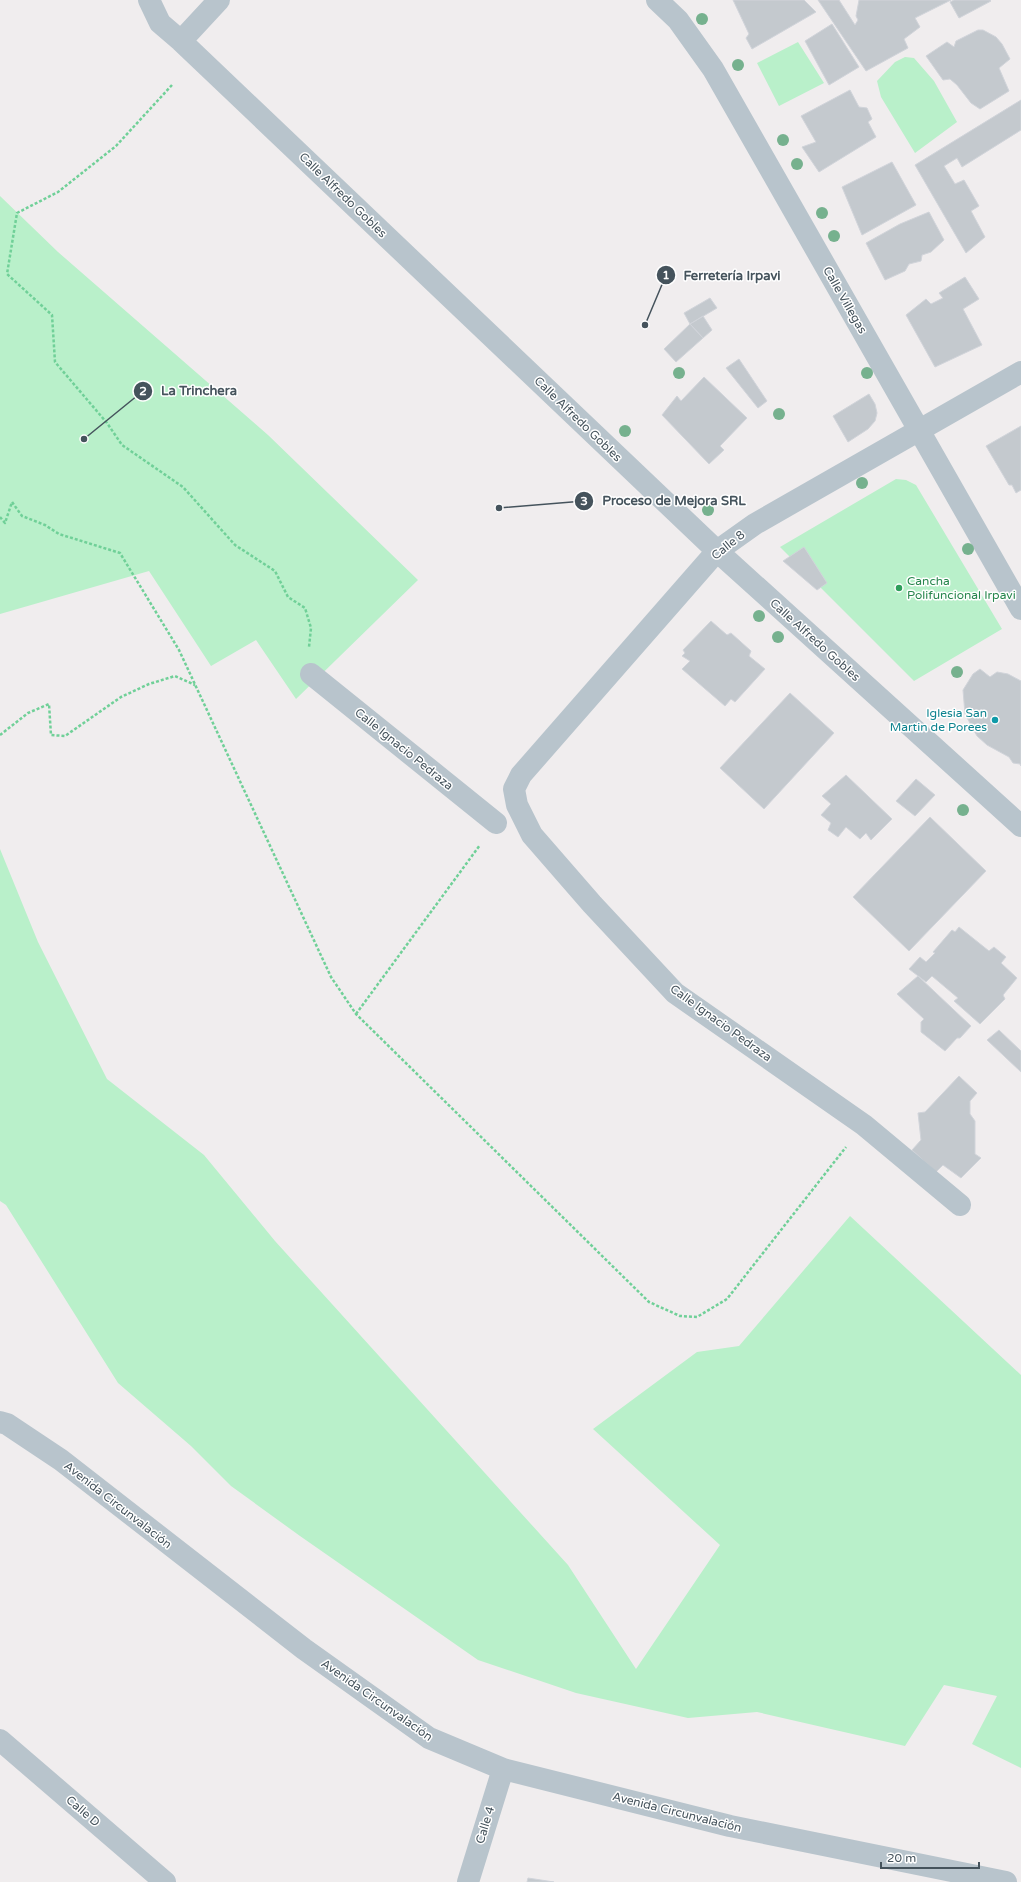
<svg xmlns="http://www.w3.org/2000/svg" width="1021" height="1882" font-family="'Varela Round',sans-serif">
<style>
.green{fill:#b9f0ca}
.building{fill:#c4c9ce;stroke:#d1d4da}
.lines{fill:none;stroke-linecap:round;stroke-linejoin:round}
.path{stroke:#70d098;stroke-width:2.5;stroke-dasharray:3 2;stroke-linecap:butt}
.minor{stroke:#b8c4cc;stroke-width:22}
.tree{fill:#76b18e}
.leisure-dot{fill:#2e9e5b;stroke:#fff;stroke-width:1.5}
.culture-dot{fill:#0f9aa8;stroke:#fff;stroke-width:1.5}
.labels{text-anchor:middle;stroke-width:3;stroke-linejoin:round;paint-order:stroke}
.street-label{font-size:12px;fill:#45535c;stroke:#fff}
.leisure-label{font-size:12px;fill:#27864d;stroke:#fff;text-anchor:start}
.culture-label{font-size:12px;fill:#0d838f;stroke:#fff;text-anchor:end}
.leader{fill:none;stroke:#45535c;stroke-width:1.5}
.callout-dot{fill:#45535c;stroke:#fff;stroke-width:1.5}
.mark-label{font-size:12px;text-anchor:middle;font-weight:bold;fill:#fff}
.callout-label{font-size:13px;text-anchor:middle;font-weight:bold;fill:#45535c;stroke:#fff;stroke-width:3;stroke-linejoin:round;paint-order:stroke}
</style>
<rect width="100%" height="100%" fill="#f0edee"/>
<path class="green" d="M798 42 824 83 779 106 757 63Z
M905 57 914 58 934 81 957 122 915 153 881 97 877 81 895 62Z
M0 196 58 252 268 435 418 580 296 699 256 640 211 666 149 571 0 614Z
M896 479 906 480 916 485 1002 629 914 681 780 547Z
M0 849 38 942 107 1079 204 1155 275 1241 568 1565 636 1669 720 1545 593 1429 697 1352 739 1346 850 1216 1021 1375V1768L972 1744 997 1696 944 1685 905 1746 757 1712 688 1718 576 1693 478 1660 300 1536 231 1486 191 1446 118 1383 6 1205 0 1201Z"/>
<path class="building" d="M733 0H804L816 12 752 49 746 38 749 34Z
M818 0H839L855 25 858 20 856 16 859 0H951L915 18 920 27 904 39 908 48 866 71Z
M954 0H990L991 1 959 18 950 2Z
M832 24 859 67 829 85 805 41Z
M978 30H983L996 37 1002 44 1010 59 999 68 1009 91 980 109 971 103 957 85 950 79 943 80 926 56 947 42 954 47 956 41Z
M850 90 859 107 867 108 872 119 868 122 876 137 819 172 802 147 816 142 801 116Z
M1021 100V130L962 167 957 158 944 166 955 184 964 180 979 206 971 211 985 237 966 253 915 165Z
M892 162 916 205 862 235 842 187Z
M929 212 944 240 931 252 922 255 921 261 909 264 905 271 885 280 866 243 900 224Z
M965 277 979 299 963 309 982 345 935 367 906 315 926 299 931 304 943 298 939 293Z
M710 298 717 308 690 324 684 313Z
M703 316 712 330 703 338 690 324Z
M690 324 703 338 676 362 664 349Z
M739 359 767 401 758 408 726 368Z
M704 377 747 418 720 446 724 450 709 464 662 415 677 396 681 401Z
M869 394 875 404 877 413 875 421 868 429 848 442 833 416Z
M1021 426V490L1016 493 1012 485H1009L986 446Z
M804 547 827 583 817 590 783 561Z
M711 621 727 635 731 633 751 651 749 656 765 669 735 702 731 699 725 706 682 669 690 661 682 656 685 653 683 650Z
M980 669 990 677 997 672 1008 674 1021 681V766L1020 764 1013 763 1009 757 987 745 977 736 965 714 963 690 973 674Z
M790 693 834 733 764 809 720 768Z
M846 775 892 819 871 840 866 833 860 839 846 827 838 837 828 830 831 823 821 815 831 804 822 796Z
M916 779 935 795 915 816 896 801Z
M930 817 986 871 909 951 853 897Z
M959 927 989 951 994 947 1006 957 1001 963 1017 978 1003 995 1005 999 980 1024 954 1001 958 998 932 976 926 982 909 969 920 957 926 962 935 953 933 952 952 930 955 932Z
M918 976 971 1026 960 1038H957L945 1051 921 1032V1022L924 1019 897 994Z
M999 1030 1021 1051V1072L987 1040Z
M959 1076 977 1093 970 1101V1114L975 1121V1154L981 1158 961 1178 943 1165 936 1172 912 1150 921 1140 918 1113 925 1112Z
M528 1878 554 1882H527Z"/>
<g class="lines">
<path class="path" d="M172 85 116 146 58 192 17 213 7 274 52 315 55 362 107 423 122 445 183 487 235 545 275 571 288 597 305 608 311 628 309 647
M0 517 5 523 12 502 22 516 45 525 59 534 120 553 179 650 331 977 356 1014 649 1302 680 1316 697 1317 727 1299 846 1147
M0 735 28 713 49 704 51 735 65 736 121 697 149 684 175 676 195 685
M356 1014 480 845"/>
<path class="minor" d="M149 0 160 23 181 41 717 551 1021 826
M657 0 678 20 713 69 1021 609
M181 41 219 0
M311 674 496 823
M960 1205 864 1125 675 993 592 904 532 835 517 805 514 789 521 775 717 551 755 524 1021 372
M0 1422 7 1424 61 1460 304 1649 429 1738 503 1769 730 1826 1006 1882
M0 1740 165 1882
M468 1882 503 1769"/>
</g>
<g class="tree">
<circle cx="702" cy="19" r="6"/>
<circle cx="738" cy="65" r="6"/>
<circle cx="783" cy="140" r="6"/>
<circle cx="797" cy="164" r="6"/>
<circle cx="822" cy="213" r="6"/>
<circle cx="834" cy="236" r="6"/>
<circle cx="679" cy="373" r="6"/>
<circle cx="867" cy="373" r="6"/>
<circle cx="779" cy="414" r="6"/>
<circle cx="625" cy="431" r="6"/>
<circle cx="862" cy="483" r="6"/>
<circle cx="708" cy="510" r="6"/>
<circle cx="968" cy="549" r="6"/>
<circle cx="759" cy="616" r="6"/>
<circle cx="778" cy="637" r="6"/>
<circle cx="957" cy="672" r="6"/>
<circle cx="963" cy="810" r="6"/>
</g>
<circle class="leisure-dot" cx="899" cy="588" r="4"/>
<circle class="culture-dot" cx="995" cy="720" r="4"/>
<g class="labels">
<g class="street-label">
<text transform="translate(343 195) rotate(44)" y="4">Calle Alfredo Gobles</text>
<text transform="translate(845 300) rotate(60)" y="4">Calle Villegas</text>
<text transform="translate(578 419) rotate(44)" y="4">Calle Alfredo Gobles</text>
<text transform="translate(728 545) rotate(-39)" y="4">Calle 8</text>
<text transform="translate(815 640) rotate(42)" y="4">Calle Alfredo Gobles</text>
<text transform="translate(404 749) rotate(39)" y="4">Calle Ignacio Pedraza</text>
<text transform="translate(721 1023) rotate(36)" y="4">Calle Ignacio Pedraza</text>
<text transform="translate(118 1505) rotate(38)" y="4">Avenida Circunvalación</text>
<text transform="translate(377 1700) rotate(35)" y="4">Avenida Circunvalación</text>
<text transform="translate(83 1811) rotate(41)" y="4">Calle D</text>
<text transform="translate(677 1812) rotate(14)" y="4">Avenida Circunvalación</text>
<text transform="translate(485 1825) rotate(-73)" y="4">Calle 4</text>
</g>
<g class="leisure-label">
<text x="907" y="585">Cancha<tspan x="907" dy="14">Polifuncional Irpavi</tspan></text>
</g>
<g class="culture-label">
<text x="987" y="717">Iglesia San<tspan x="987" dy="14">Martin de Porees</tspan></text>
</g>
</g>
<path class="leader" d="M645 325L666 275M84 439L143 391M499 508L584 501"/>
<g class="callout-dot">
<circle cx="645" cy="325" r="4"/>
<circle cx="84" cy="439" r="4"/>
<circle cx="499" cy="508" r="4"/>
<circle cx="666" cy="275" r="10"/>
<circle cx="143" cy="391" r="10"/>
<circle cx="584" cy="501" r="10"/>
</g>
<g class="mark-label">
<text x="666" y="279">1</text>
<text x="143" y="395">2</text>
<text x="584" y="505">3</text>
</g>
<g class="callout-label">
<text x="732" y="280">Ferretería Irpavi</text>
<text x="199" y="395">La Trinchera</text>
<text x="674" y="505">Proceso de Mejora SRL</text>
</g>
<path d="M881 1862v6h98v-6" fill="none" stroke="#45535c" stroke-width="2"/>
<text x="887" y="1862" font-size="12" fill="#45535c" stroke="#ffffff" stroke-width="3" paint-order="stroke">20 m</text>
</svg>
